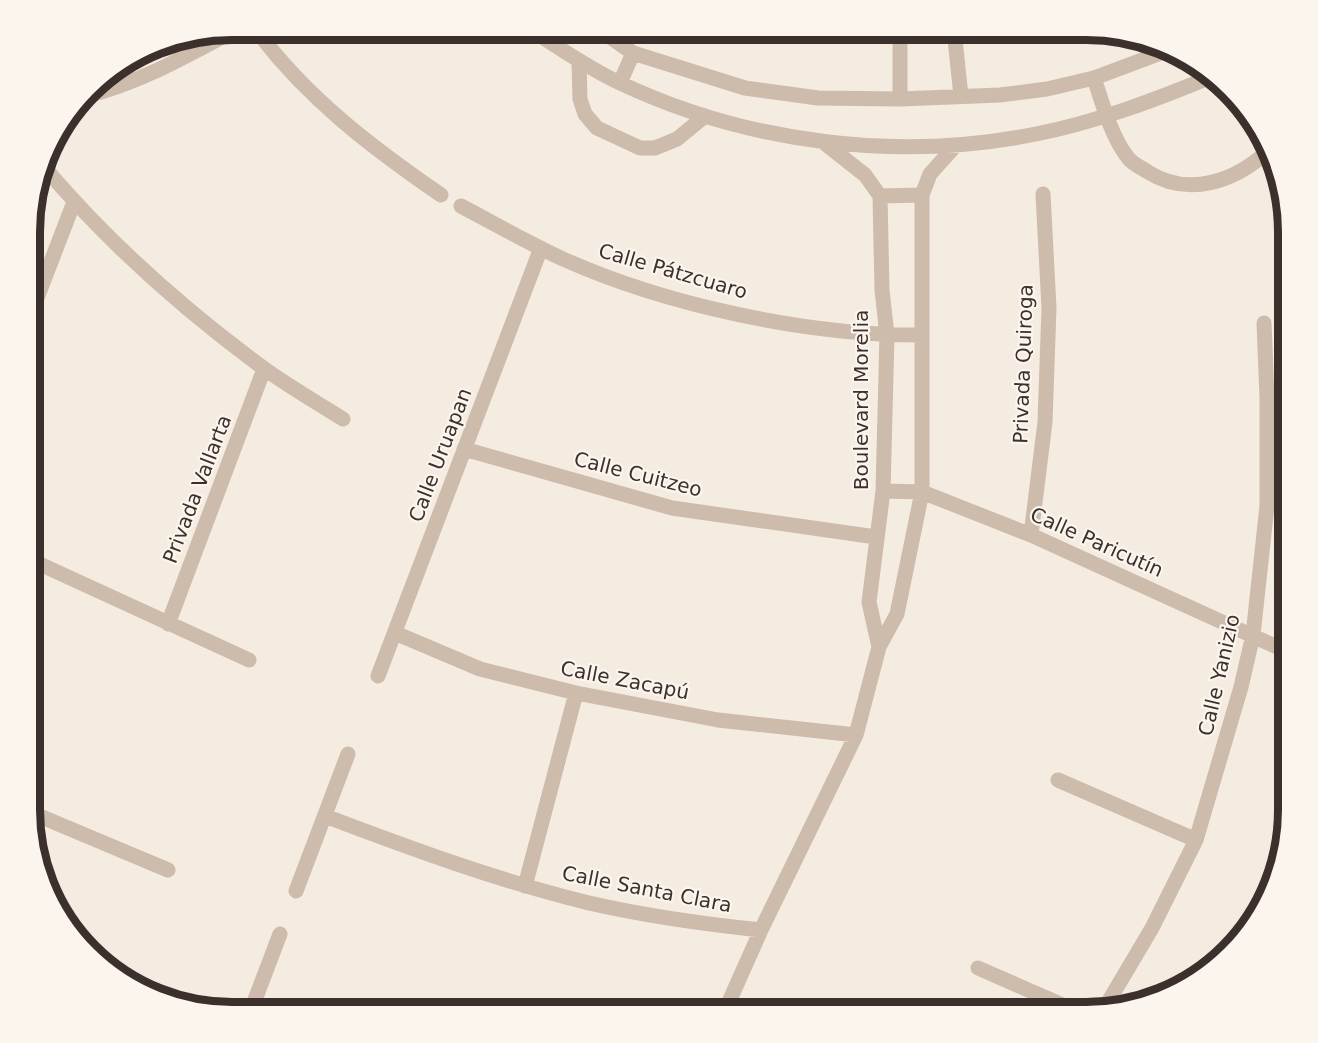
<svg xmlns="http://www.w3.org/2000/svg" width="1318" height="1043" font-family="'DejaVu Sans',sans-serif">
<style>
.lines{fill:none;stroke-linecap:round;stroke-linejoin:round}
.service{stroke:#cdbbac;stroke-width:15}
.minor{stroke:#cdbbac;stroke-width:15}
.labels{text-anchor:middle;stroke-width:4.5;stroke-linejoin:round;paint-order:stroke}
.street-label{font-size:20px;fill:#3b302b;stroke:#fbf5ee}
.rim{fill:none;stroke:#3b302b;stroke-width:8}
</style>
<rect width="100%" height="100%" fill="#f4ebe1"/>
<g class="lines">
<path class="service" d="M579 61 580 99 585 114 597 128 640 148H655L677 139 705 116
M1094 78C1102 102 1112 139 1129 159 1133 164 1142 168 1148 172 1189 198 1236 181 1269 150"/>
<path class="minor" d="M256 30C307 98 371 147 441 195
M531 30C560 48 589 69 620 83 747 143 898 162 1036 134 1097 122 1155 100 1213 76
M600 30 633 53 745 88 818 98 900 99 1000 95 1047 89 1094 78 1169 50
M900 30V99
M954 30 961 96
M620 83 633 53
M86 96C139 83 187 56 235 30
M822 141 865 175 880 196 882 290 887 335 883 491 869 602 879 647
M45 168C109 243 183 309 262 367 288 386 316 402 343 419
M880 196 922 195
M461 206C495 224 528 243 563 259 668 306 807 335 922 335
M32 311 74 202
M1267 397 1288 400
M464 449 672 508 876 537
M883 491 922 492 1031 535 1288 652
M1031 535 1045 422 1049 308 1043 194
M31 560 249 660
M168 624 264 369
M395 633 480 669 576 693 718 720 856 735
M378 676 541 248
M1058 780 1196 840
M30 812 168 870
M325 816C412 849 499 881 589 903 646 916 703 924 761 930
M525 886 576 693
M296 891 348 754
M978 968 1081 1013
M1104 1009 1152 928 1196 840 1241 687 1253 635 1267 506V397L1264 323
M250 1013 280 934
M724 1013 761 930 856 735 879 647 897 614 922 492V195L930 174 956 145"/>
</g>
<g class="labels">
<g class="street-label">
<text transform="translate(673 271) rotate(16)" y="7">Calle Pátzcuaro</text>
<text transform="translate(1023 364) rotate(-88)" y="7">Privada Quiroga</text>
<text transform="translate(861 400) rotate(-90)" y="7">Boulevard Morelia</text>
<text transform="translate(440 455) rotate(-69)" y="7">Calle Uruapan</text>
<text transform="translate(638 474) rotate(14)" y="7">Calle Cuitzeo</text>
<text transform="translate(197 489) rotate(-69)" y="7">Privada Vallarta</text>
<text transform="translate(1097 542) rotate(24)" y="7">Calle Paricutín</text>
<text transform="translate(1219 675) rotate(-77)" y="7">Calle Yanizio</text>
<text transform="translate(625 680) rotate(11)" y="7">Calle Zacapú</text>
<text transform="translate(647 889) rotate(11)" y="7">Calle Santa Clara</text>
</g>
</g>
<path d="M0 0H1318V1043H0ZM232 40H1086A192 192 0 0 1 1278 232V810A192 192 0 0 1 1086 1002H232A192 192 0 0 1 40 810V232A192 192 0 0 1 232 40Z" fill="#fbf5ee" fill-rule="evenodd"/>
<path class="rim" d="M232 40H1086A192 192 0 0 1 1278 232V810A192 192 0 0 1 1086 1002H232A192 192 0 0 1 40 810V232A192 192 0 0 1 232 40Z"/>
</svg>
